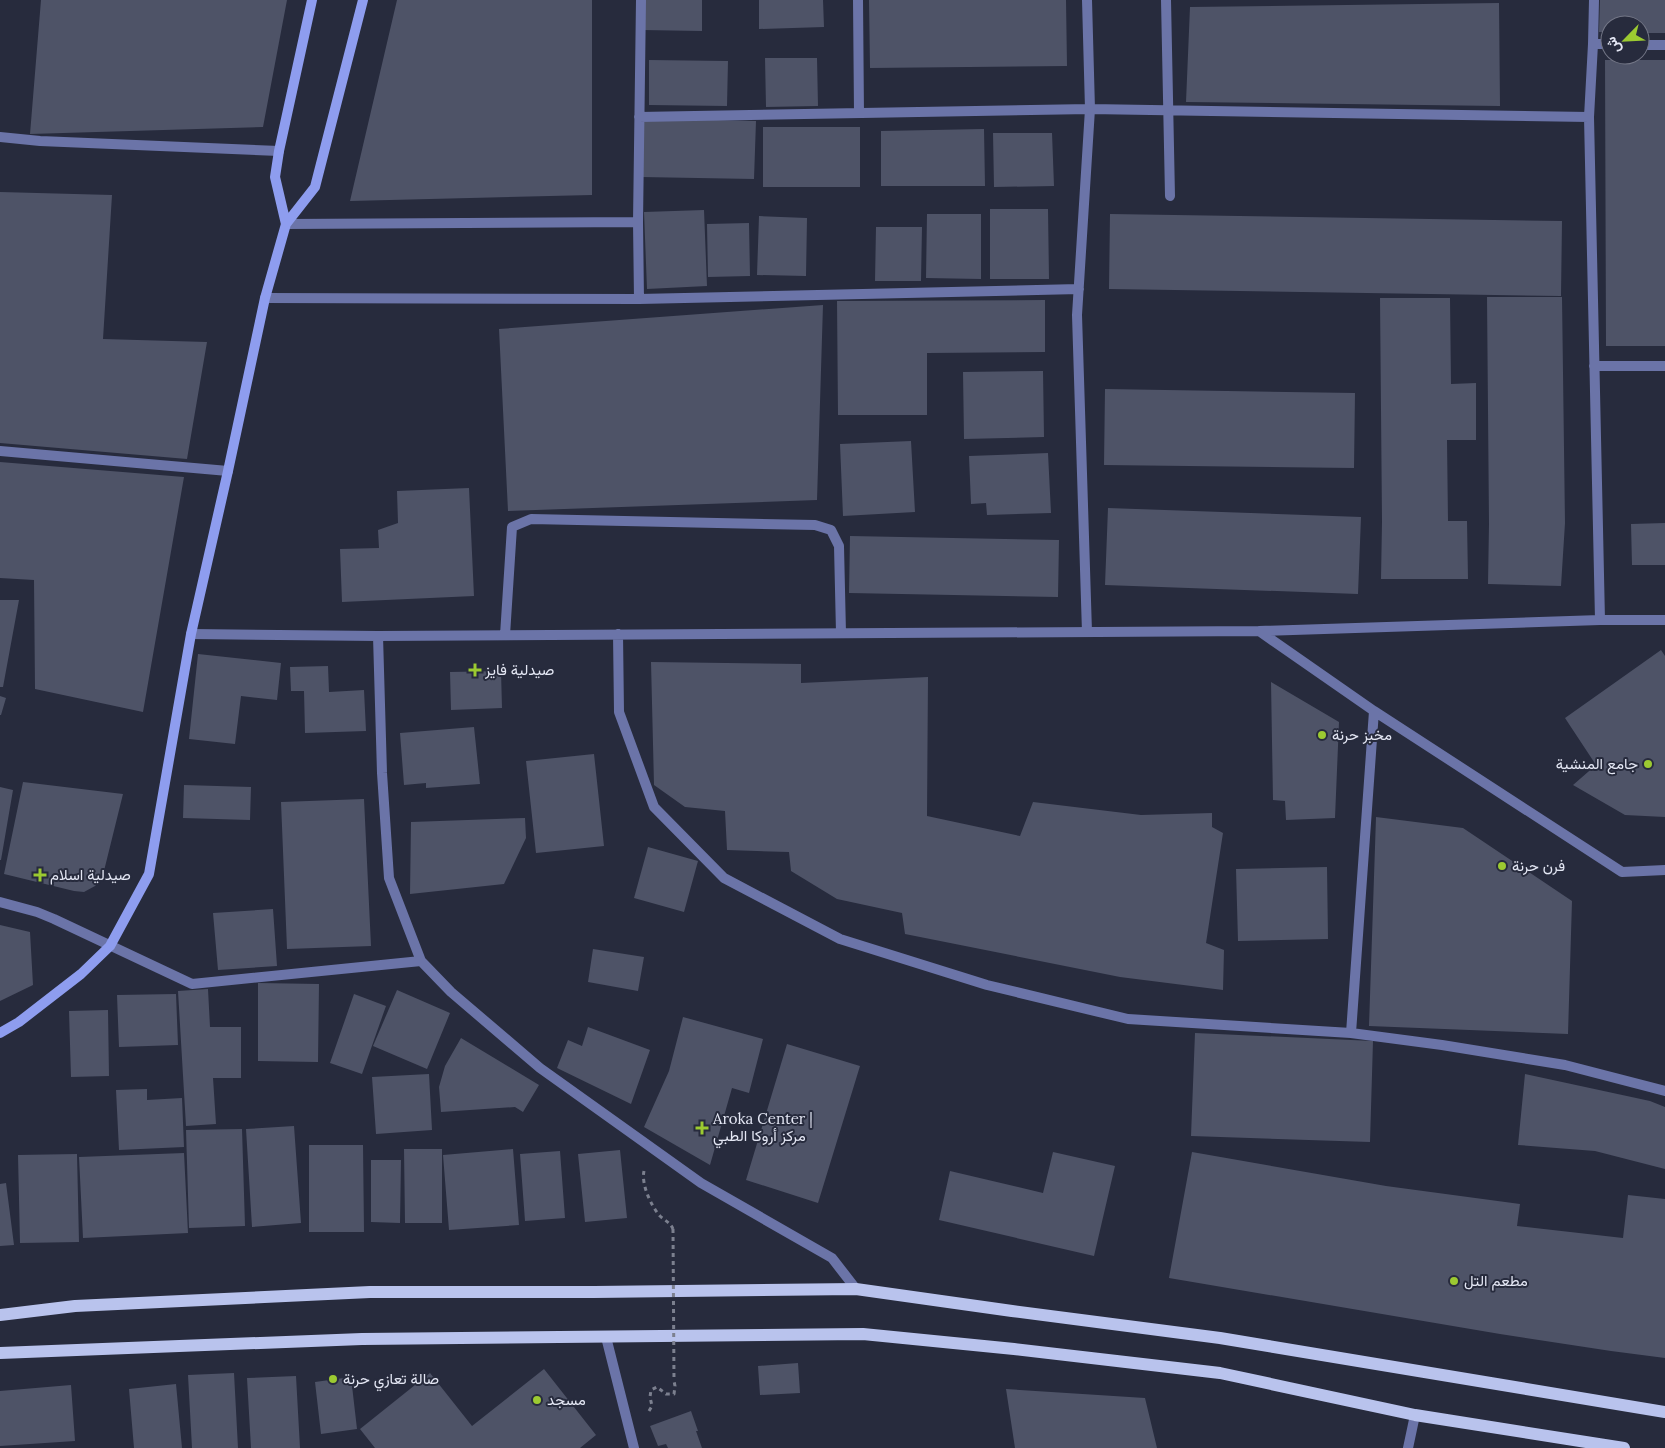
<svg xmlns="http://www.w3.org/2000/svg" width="1665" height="1448" font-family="Lora,Vazirmatn,serif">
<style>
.building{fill:#4e5367}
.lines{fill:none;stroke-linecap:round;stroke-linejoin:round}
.path{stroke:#7c808f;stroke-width:3;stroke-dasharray:4 4;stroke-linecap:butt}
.street{stroke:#6b74a8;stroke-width:10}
.secondary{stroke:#8e9def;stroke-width:10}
.primary{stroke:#b9c3ed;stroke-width:12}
.path-bridge{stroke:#7c808f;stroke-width:3;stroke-dasharray:4 4;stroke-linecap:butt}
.poi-dot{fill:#9cca31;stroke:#272b3d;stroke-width:2}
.labels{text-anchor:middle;stroke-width:4;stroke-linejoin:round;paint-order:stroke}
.poi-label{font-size:15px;fill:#e4e7f4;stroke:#272b3d;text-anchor:start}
</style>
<rect width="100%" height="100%" fill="#272b3d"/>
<path class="building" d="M41 0H287L263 127 30 134Z
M397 0H592V195L350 201Z
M642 0H702V31L642 30Z
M759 0H823L824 27 759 29Z
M869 0H1066L1067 66 870 68Z
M1600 0H1665V33H1640V25H1610V32H1599Z
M1499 3 1500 106 1186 102 1190 7Z
M765 58H817L818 106 766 107Z
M649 60 728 61 727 106 649 105Z
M1605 60H1665V346H1606Z
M643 118 756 121 754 179 641 177Z
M763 127H860V187H763Z
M984 129 985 186H881V131Z
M993 133H1052L1054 186 994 187Z
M0 192 112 195 103 339 207 342 187 459 0 443Z
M990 209H1048L1049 279H990Z
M704 210 707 286 647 289 644 212Z
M927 214H981V279L926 278Z
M1110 214 1562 221 1561 296 1109 289Z
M759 216 807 218 806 276 757 275Z
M749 223 750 276 708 277 707 224Z
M876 227H922L921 281H875Z
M1487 297H1562L1565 523 1561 586 1488 584 1489 524Z
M1380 298H1450L1451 384 1476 383V440H1447L1448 521H1467L1468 579H1381L1382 522Z
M1045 300V352L927 353V415H838L837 301Z
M823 305 817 500 508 511 499 329Z
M1043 371 1044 437 964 439 963 372Z
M1105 389 1355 393 1354 468 1104 465Z
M911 441 915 512 843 516 840 444Z
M1048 453 1051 513 987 515 986 503 971 504 969 456Z
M0 462 184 477 143 712 35 689 34 580 0 578Z
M469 488 474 596 342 602 340 549 379 548 378 530 398 523 397 491Z
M1108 508 1361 517 1358 594 1105 585Z
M1665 523V565H1632L1631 524Z
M850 536 1059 540 1058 597 849 593Z
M0 600H19L3 687H0Z
M1661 650 1665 656V817L1625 815 1573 785 1596 765 1565 718Z
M198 654 281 663 277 700 241 696 235 744 189 739Z
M651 662 801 664V683L928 677 927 816 1020 836 1033 802 1141 815 1212 813V827L1223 833 1206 943 1224 950 1223 990 1120 977 905 934 902 913 837 899 791 871 789 852 727 850 725 811 685 807 654 785Z
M328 666 329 692 364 690 366 731 305 733 304 691H291L290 667Z
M501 671 502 708 451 710 450 672Z
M1271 682 1339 722 1335 818 1286 820 1285 801 1273 800Z
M0 696 6 698 1 715H0Z
M474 727 480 784 426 788V783L404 785 400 733Z
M594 754 604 846 536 853 526 761Z
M23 782 123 794 102 879 95 886 84 892 74 891 4 874Z
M184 785 251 787 250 820 183 818Z
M0 787 13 790 1 860H0Z
M364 799 371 946 287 949 281 802Z
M1376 817 1463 828 1572 901 1568 1034 1369 1026Z
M525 818 526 838 504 884 410 894 411 822Z
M648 847 698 861 684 912 634 898Z
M1327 867 1328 939 1238 941 1236 869Z
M273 909 277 966 218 970 213 913Z
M0 925 30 932 33 985 0 1001Z
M593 949 644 957 638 991 588 982Z
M258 983 319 984 318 1062 258 1061Z
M208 989 210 1027H241V1078H213L216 1124 186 1126 178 991Z
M397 990 450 1013 427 1069 373 1046Z
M176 994 178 1045 119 1047 117 995Z
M354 994 386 1006 362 1074 330 1063Z
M108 1010 109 1076 71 1077 69 1011Z
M683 1017 763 1039 749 1093 732 1088 710 1165 644 1127 669 1071Z
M588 1027 650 1050 631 1104 557 1068 568 1040 582 1046Z
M1195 1033 1373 1041 1370 1142 1191 1136Z
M461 1038 539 1085 523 1112 515 1107 441 1112 439 1087 445 1066Z
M787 1044 860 1066 818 1203 746 1180Z
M429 1074 432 1130 376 1134 372 1077Z
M1525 1074 1650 1101 1665 1107V1169L1595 1151 1518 1145Z
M147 1089V1100L182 1098 184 1147 119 1150 116 1090Z
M294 1126 301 1223 252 1227 246 1129Z
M242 1129 245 1226 189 1228 186 1130Z
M309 1145H363L364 1232H309Z
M404 1149H442V1223H405Z
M513 1149 519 1225 449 1230 443 1155Z
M620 1150 627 1218 585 1222 578 1154Z
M560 1151 565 1218 525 1221 520 1154Z
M1053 1152 1115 1166 1094 1256 939 1220 950 1171 1043 1193Z
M1192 1152 1386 1186 1520 1204 1517 1226 1623 1238 1628 1195 1665 1199V1358L1611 1351 1500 1334 1169 1278Z
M184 1153 188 1233 83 1238 79 1157Z
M77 1154 79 1242 20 1243 18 1155Z
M371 1160H401L400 1223 371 1222Z
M6 1183 14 1245 0 1246V1184Z
M798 1363 800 1393 760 1395 758 1366Z
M544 1369 596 1435 580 1448H375L360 1429 430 1373 472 1426Z
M234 1373 238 1448H192L188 1375Z
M296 1376 300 1448H251L247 1378Z
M351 1377 357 1429 321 1434 315 1382Z
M176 1384 182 1448H134L129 1389Z
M71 1385 75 1441 0 1446V1391Z
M1006 1389 1145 1398 1157 1448H1015Z
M691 1411 698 1431H696L702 1448H668L666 1444 658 1446 650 1426Z"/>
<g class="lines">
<path class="path" d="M644 1171C641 1184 651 1206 660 1216 665 1221 670 1222 673 1229
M649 1411 652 1406 650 1397 651 1390 657 1387 666 1394H674L675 1386 674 1381"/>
<path class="street" d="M858 0 859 113
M1166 0 1170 196
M1594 0 1593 44 1589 117 1600 620
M1593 44H1610
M1640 45H1665
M639 117 1090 109 1589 117
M0 137 40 141 279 151
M286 224 638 222
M265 298 639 299 1079 289
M639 299 638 222 641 0
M1594 366H1665
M0 451 228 471
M1259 631 1600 620H1665
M1087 632 1077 315 1090 109 1087 0
M191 634 378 636 1259 631 1374 711 1622 872 1665 870
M618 634 619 712 654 807 724 878 840 939 987 985 1128 1019 1351 1033 1442 1045 1565 1065 1665 1091
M505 635 512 527 531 519 815 525 831 530 839 546 841 633
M378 636 382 773 389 878 421 961 451 992 540 1068 701 1183 832 1258 856 1289
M0 902 37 912 54 919 192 984 421 961
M1351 1033 1374 711
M606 1337 634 1448
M1408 1448 1415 1415"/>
<path class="secondary" d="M286 224 275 177 279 151 312 0
M0 1033 19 1022 81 974 110 946 149 874 191 634 228 471 265 298 286 224 315 187 363 0"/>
<path class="primary" d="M0 1315 75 1306 370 1292H594L856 1289 1012 1311 1220 1338 1665 1412
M0 1353 362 1339 863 1334 1014 1349 1220 1373 1415 1415 1624 1448"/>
<path class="path-bridge" d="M673 1229 674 1381"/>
</g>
<g class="poi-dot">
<path d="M472.5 662.5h5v5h5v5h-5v5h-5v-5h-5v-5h5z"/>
<circle cx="1322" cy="735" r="5"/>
<circle cx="1648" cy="764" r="5"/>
<circle cx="1502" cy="866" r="5"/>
<path d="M37.5 867.5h5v5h5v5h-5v5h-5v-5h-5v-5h5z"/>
<path d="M699.5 1120.5h5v5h5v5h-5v5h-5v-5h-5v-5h5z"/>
<circle cx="1454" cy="1281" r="5"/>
<circle cx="333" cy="1379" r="5"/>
<circle cx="537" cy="1400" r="5"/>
</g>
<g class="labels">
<g class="poi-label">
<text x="485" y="675">صيدلية فايز</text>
<text x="1332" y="740">مخبز حرنة</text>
<text x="1638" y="769" text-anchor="end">جامع المنشية</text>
<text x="1512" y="871">فرن حرنة</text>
<text x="50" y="880">صيدلية اسلام</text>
<text x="713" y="1124">Aroka Center |<tspan x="713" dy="17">مركز أروكا الطبي</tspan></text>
<text x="1464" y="1286">مطعم التل</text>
<text x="343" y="1384">صالة تعازي حرنة</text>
<text x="547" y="1405">مسجد</text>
</g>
</g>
<g transform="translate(1625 40) rotate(246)"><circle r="24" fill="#272b3d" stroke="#737686"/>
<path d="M0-4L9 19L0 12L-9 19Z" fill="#9cca31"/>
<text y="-8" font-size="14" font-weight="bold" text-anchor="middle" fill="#e4e7f4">ش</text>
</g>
</svg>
